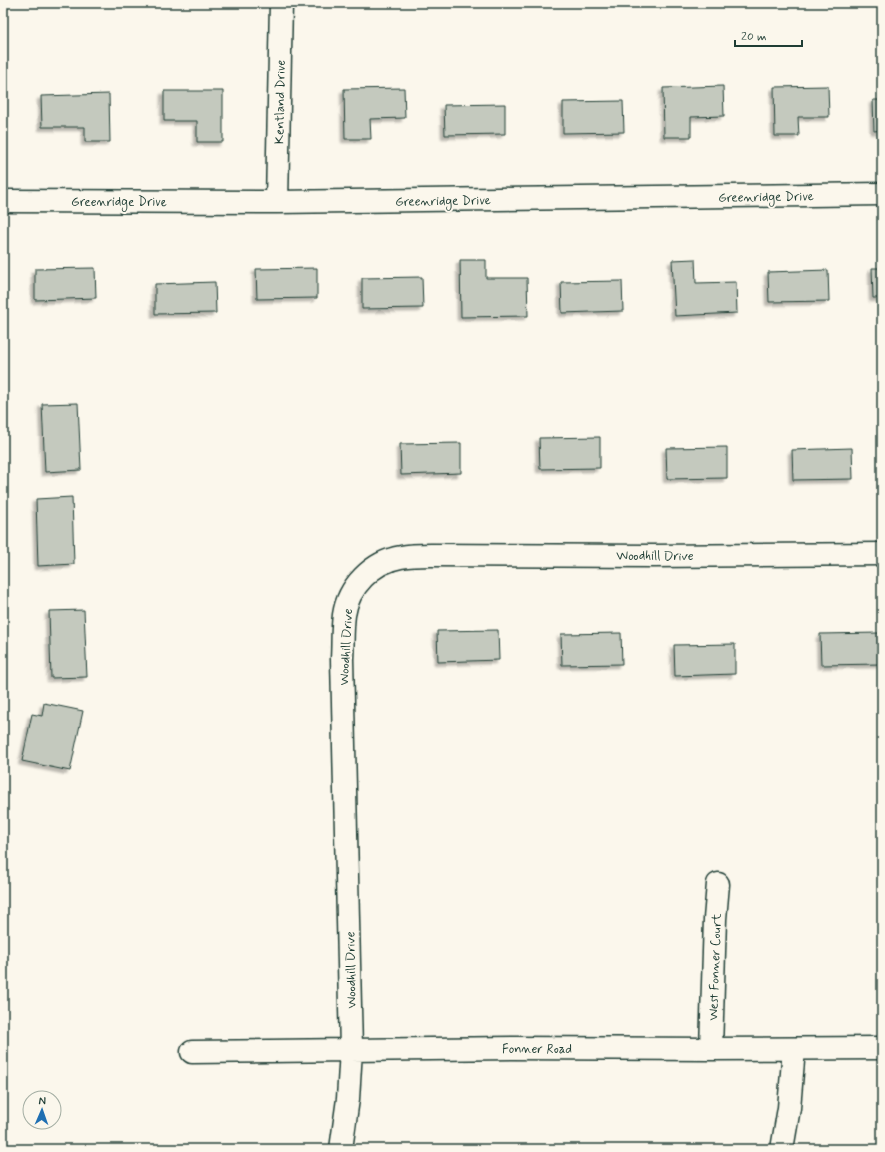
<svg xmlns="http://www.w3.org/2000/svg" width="885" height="1152" font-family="Mynerve,sans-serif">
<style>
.building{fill:#c4c9be;stroke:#1f3d34;filter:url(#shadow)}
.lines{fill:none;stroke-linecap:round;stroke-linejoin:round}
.minor-casing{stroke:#1f3d34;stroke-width:25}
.minor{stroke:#fbf7ec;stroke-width:22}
.labels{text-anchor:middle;stroke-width:4;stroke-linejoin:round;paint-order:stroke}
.street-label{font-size:13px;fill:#1f3d34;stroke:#fbf7ec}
</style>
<defs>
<filter id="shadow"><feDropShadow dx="-3.5" dy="3.5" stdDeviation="1" flood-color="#0004"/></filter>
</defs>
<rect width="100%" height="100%" fill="#fbf7ec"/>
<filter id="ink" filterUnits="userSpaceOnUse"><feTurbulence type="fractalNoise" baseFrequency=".025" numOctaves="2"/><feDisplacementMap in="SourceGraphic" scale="8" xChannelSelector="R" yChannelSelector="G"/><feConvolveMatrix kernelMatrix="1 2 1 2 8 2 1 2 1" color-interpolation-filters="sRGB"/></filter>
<g filter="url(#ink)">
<path class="building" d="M723 86 724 116 691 117V137H664L663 88Z
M828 86 829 117H798L799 136H775L774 87Z
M404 88 405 118 370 119 371 139H345L344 89Z
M164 91H223V142H197V121H164Z
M109 94 110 142H85V127H42L41 96Z
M873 100H882V130L874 131Z
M623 101 624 132 563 133V102Z
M505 104V134L445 135 444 105Z
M3 112 4 150H3Z
M695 259 696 283 736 282 737 313 675 316 672 260Z
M460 260H486V278H527L528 316 461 317Z
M95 268 96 298 35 300V269Z
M317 268V298L257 299 256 269Z
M872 268H882V298H873Z
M828 270 829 301 769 302 768 272Z
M422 277 423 308 362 309V278Z
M622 281 623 311 562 313 561 282Z
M215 282 216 313 155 314V284Z
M78 403 81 470 45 472 42 404Z
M600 437V468L540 469 539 438Z
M461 443V473L401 475 400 444Z
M727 447V478L667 479 666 448Z
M852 448 853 479 793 480 792 450Z
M72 497 74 564 38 566 36 499Z
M84 610 87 677 51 678 49 611Z
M498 630 499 660 438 662 437 631Z
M621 633 622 664 562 665 561 634Z
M880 633 881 664 821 665 820 634Z
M735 644V674L675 676 674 645Z
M44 703 83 711 70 771 22 761 32 714 42 716Z"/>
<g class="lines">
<g class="minor-casing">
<path id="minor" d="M3 201 277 202 882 194
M277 202 281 3
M711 1049 715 919 718 884
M192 1052 512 1048 711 1049 882 1048
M341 1149 348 1099 351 1050 342 659C343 644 342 630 344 615 348 587 372 562 401 557 411 555 421 555 431 555L653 556 882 554
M782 1149 789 1108 794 1049"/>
</g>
<use href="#minor" class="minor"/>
</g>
</g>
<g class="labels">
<g class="street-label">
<text transform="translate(279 102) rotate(-89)" y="5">Kentland Drive</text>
<text transform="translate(766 196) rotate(-1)" y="5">Greenridge Drive</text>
<text transform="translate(443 200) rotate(-1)" y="5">Greenridge Drive</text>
<text x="119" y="206">Greenridge Drive</text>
<text x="655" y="560">Woodhill Drive</text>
<text transform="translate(345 647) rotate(-87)" y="5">Woodhill Drive</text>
<text transform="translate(714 967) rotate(-88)" y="5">West Fonner Court</text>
<text transform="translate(350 970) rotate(-91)" y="5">Woodhill Drive</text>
<text x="537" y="1053">Fonner Road</text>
</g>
</g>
<rect width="885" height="1152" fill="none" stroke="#fbf7ec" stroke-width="16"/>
<rect x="8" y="8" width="869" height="1136" fill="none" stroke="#1f3d34" stroke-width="1.5" filter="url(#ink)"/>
<g transform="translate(42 1110) rotate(2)"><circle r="19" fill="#fbf7ec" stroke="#a3ada2"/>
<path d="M0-3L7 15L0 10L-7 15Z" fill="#1f6fb2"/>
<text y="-6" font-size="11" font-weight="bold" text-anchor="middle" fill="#1f3d34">N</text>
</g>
<path d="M735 40v6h67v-6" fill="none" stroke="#1f3d34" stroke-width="2"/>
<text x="741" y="40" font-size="12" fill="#1f3d34" stroke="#fbf7ec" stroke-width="3" paint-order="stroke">20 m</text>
</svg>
